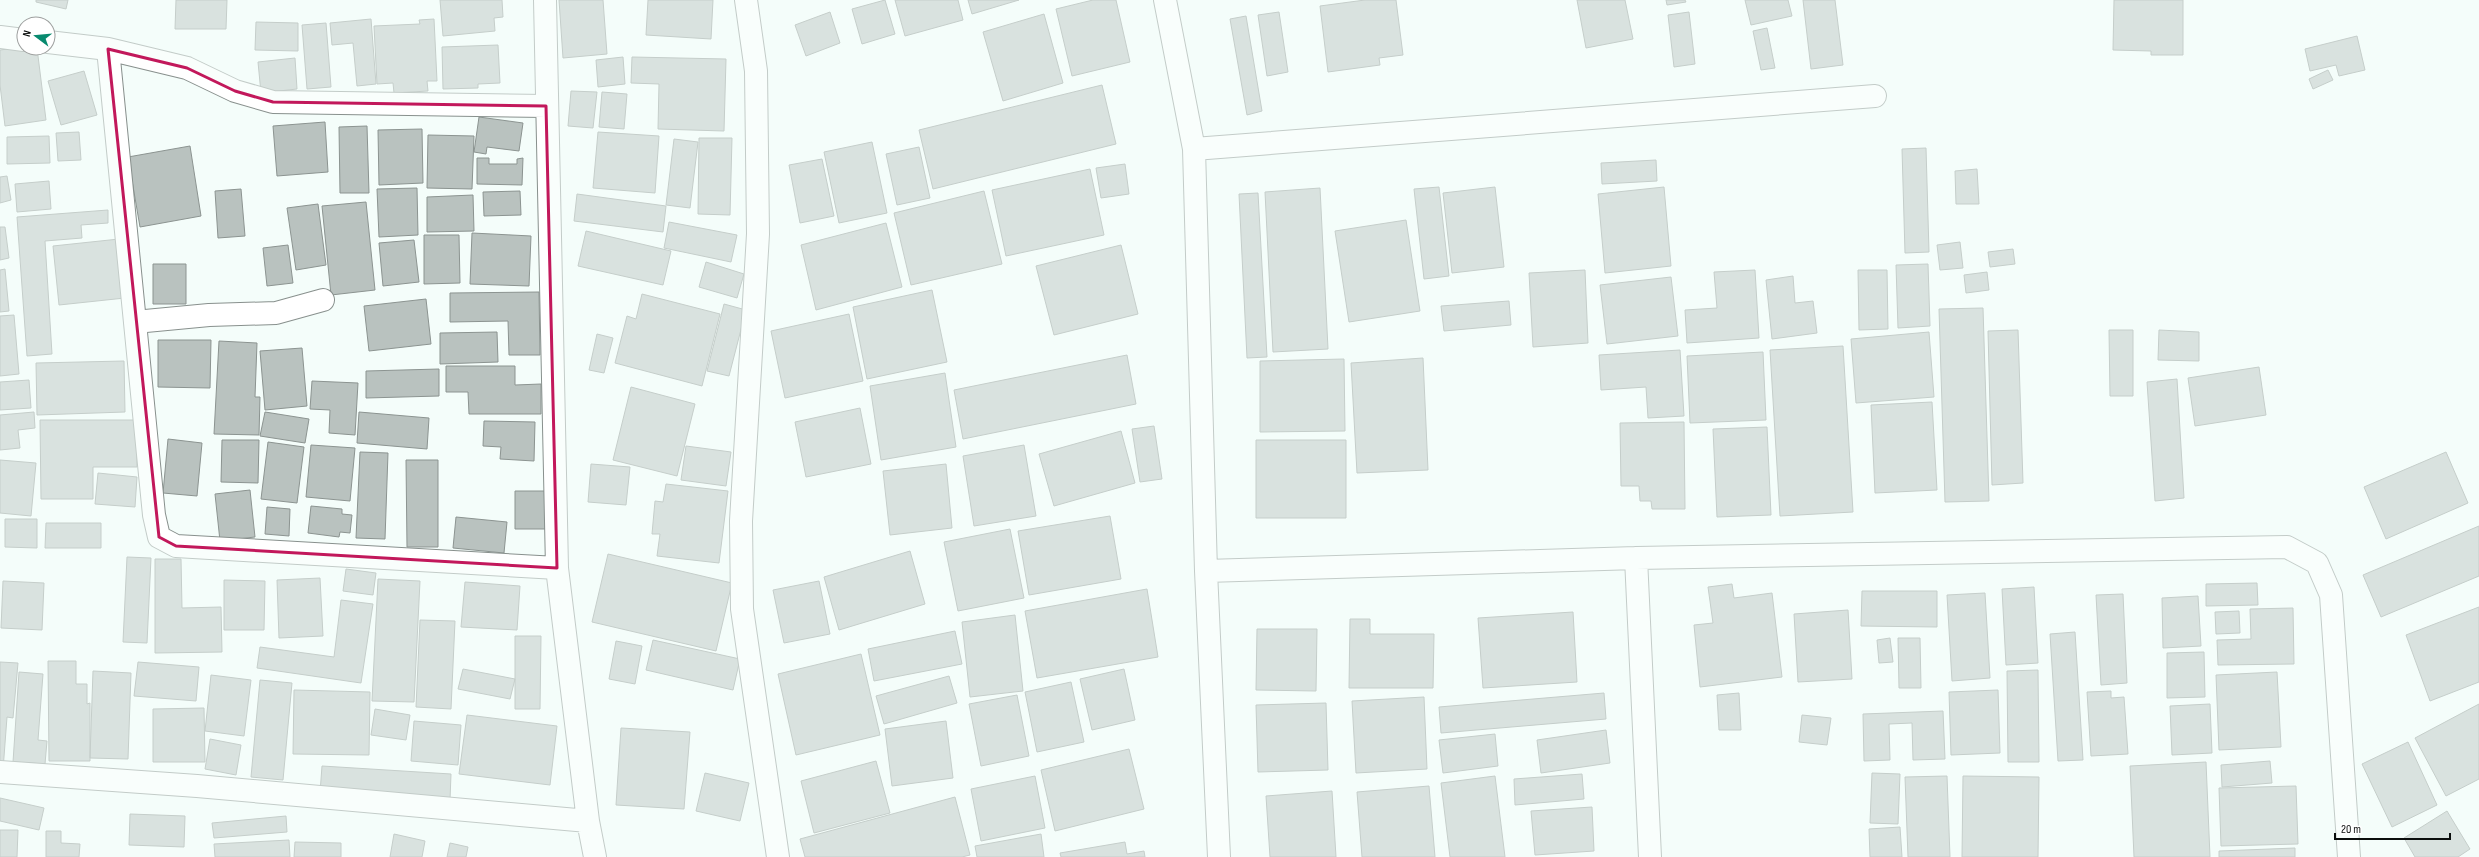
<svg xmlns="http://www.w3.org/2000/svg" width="2479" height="857" font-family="'Sofia Sans Condensed',sans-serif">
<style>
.building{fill:#b9c2bf;stroke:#8c9491}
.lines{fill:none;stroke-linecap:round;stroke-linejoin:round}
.minor-casing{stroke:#88908d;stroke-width:24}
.minor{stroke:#fff;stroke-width:22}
.marked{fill:none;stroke:#c2185b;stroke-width:3;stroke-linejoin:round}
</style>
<rect width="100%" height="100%" fill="#f4fdfa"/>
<path class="building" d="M36 0H68L66 9 36 2Z
M176 0H227L226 29H175Z
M440 0H502L503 17 494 18 495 31 443 36Z
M559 0H603L607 54 563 58Z
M648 0H713L711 39 646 35Z
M885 0 895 34 862 44 852 9Z
M895 0H958L963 20 905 36Z
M968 0H1019L972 14Z
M1093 0H1116L1130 62 1072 76 1056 9Z
M1365 0H1396L1403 55 1379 58 1380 65 1328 72 1320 6Z
M1577 0H1625L1633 39 1586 48Z
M1666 0H1685L1686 2 1667 5Z
M1745 0H1788L1792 16 1751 25Z
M1803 0H1835L1843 65 1811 69Z
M2114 0H2183V55H2151V51L2113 50Z
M830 12 840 43 806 56 795 25Z
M1279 12 1288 72 1267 76 1258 15Z
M1689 12 1695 64 1674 67 1668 15Z
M1044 14 1063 83 1003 101 983 32Z
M1246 16 1262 111 1247 115 1230 19Z
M371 19 376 84 357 86 353 43 332 45 330 23Z
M434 19 437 81H427L428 91 394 93 393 83 377 84 374 26 420 24 419 20Z
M256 22 298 23V51L255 50Z
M326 23 331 87 307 89 302 25Z
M1767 28 1775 68 1761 70 1753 31Z
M2357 36 2365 70 2339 76 2336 65 2310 71 2305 49Z
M498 45 500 83 478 84V88L443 89 442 47Z
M24 47 37 48 46 120 5 126 0 85V50Z
M623 57 625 84 598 87 596 60Z
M632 57 726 59 724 131 658 129 659 84 631 83Z
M295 58 297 89 261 93 258 62Z
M2328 70 2333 80 2313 89 2309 79Z
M84 71 97 115 61 125 48 81Z
M1102 85 1116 144 933 189 919 130Z
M571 91 597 92 593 128 568 126Z
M602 92 627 94 624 129 599 127Z
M479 117 523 123 519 151 487 147 486 154 474 152Z
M325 122 328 172 277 176 273 126Z
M367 126 369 193H340L339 127Z
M422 129 423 183 379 185 378 130Z
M79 132 81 160 58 161 56 133Z
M598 132 659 136 655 193 593 188Z
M428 135 474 136 472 189 427 188Z
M49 136 50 163 7 164V137Z
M699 138H732L730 215 698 214Z
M674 139 698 142 690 208 666 205Z
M872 142 887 213 839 223 824 152Z
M190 146 201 216 140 227 128 157Z
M919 147 930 198 897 205 886 154Z
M1926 148 1929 252 1905 253 1902 149Z
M477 158H489V164H517V159L523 158 522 185 477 184Z
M822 159 834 216 800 223 789 165Z
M1656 160 1657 181 1602 184 1601 163Z
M1125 164 1129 194 1101 198 1096 168Z
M1090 169 1104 235 1006 256 992 190Z
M1977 169 1979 204H1956L1955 171Z
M7 176 11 200 0 203V177Z
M49 181 51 209 17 212 15 184Z
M1439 187 1449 276 1424 279 1414 189Z
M1495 187 1504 267 1452 273 1443 193Z
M1664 187 1671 266 1605 273 1598 194Z
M417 188 418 235 379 237 377 189Z
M1320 188 1328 349 1273 352 1265 192Z
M241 189 245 236 218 238 215 191Z
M520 191 521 215 484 216 483 192Z
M984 191 1002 264 911 285 894 213Z
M1258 193 1267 357 1247 358 1239 194Z
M577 194 666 206 663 232 574 221Z
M473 195 474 231 427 232V197Z
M366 202 375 290 331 295 322 206Z
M318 204 326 265 296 270 287 208Z
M108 210V223L81 225 82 238 45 241 52 354 27 356 17 217Z
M1406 220 1420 311 1349 322 1335 231Z
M669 222 737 235 731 262 664 248Z
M886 223 902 287 816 310 801 245Z
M0 227H5L9 258 0 260Z
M586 231 671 251 663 285 578 266Z
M472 233 531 236 529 286 470 284Z
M424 235H459L460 283 424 284Z
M119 239 125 298 59 305 53 246Z
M414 240 419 282 383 286 379 243Z
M1960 242 1963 268 1940 270 1937 245Z
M288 245 293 283 267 286 263 248Z
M1121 245 1138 314 1054 335 1036 266Z
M2013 249 2015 264 1990 267 1988 252Z
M706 262 744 274 737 298 699 287Z
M153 264H186V304H153Z
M1928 264 1930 326 1898 328 1896 265Z
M5 269 9 311 0 312V270Z
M1585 270 1588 343 1533 347 1529 273Z
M1755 270 1759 338 1687 343 1685 310 1717 308 1714 272Z
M1858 270H1887L1888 329 1859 330Z
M1987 272 1989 290 1966 293 1964 275Z
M1793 276 1795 303 1813 301 1817 333 1772 339 1766 280Z
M1671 277 1678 336 1607 344 1600 285Z
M932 290 947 362 867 379 853 307Z
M539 292 540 355H509L508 321 450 322V293Z
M642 294 720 314 702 386 615 363 627 316 636 319Z
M426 299 431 344 369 351 364 306Z
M1509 301 1511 325 1444 331 1441 306Z
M724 304 746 310 729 376 707 371Z
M1983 308 1989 501 1945 502 1939 309Z
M849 314 863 381 785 398 771 331Z
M14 315 19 374 0 376V316Z
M2018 330 2023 483 1992 485 1988 331Z
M2109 330H2133V396H2110Z
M2159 330 2199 332V361L2158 360Z
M497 332 498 362 440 364V333Z
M1929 332 1934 397 1856 403 1851 339Z
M597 334 613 338 604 373 589 370Z
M158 340H211L210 388 158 387Z
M219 341 257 343 255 397H260L259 435 214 434Z
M1843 346 1853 512 1780 516 1770 350Z
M302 348 307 406 265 410 260 351Z
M1680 350 1684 416 1648 418 1646 387 1601 390 1599 355Z
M1763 352 1766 420 1690 423 1687 356Z
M1127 355 1136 404 963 439 954 390Z
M1423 358 1428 470 1357 473 1351 363Z
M1344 359 1345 431 1260 432V361Z
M124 361 125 412 37 415 36 363Z
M446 366H515V385L541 384V414H469L468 392H446Z
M2259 367 2266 415 2195 426 2188 378Z
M439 369V396L366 398V371Z
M945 373 956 447 881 460 870 386Z
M2177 379 2184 498 2155 501 2147 382Z
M29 380 31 408 0 410V382Z
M312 381 358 383 355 435 329 433 330 410 310 409Z
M631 387 695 404 677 476 613 460Z
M1932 402 1937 490 1875 493 1871 405Z
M860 408 871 464 806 477 795 422Z
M34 412 35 428 18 430 20 448 0 450V415Z
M265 412 309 419 305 443 260 436Z
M359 412 429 418 427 449 357 443Z
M40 420H137V467H93V499H41Z
M484 421 535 422 534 461 500 459 501 447 483 446Z
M1684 422 1685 509H1652L1651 501H1640L1639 486H1621L1620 423Z
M1154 426 1162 479 1140 482 1132 429Z
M1767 427 1771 515 1717 517 1713 429Z
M1121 431 1135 483 1054 506 1039 454Z
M168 439 202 443 197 496 163 493Z
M222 440H259L258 483 221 482Z
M1256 440H1346V518H1256Z
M268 442 304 447 297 503 261 499Z
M311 445 355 448 350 501 306 497Z
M1024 445 1036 516 974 526 963 456Z
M686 446 731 452 726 486 681 480Z
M360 452 388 453 385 539 356 538Z
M2446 452 2468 503 2386 539 2364 487Z
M0 460 36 463 31 516 0 513Z
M406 460H438V547H407Z
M591 464 630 467 626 505 588 502Z
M946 464 952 528 890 535 883 471Z
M98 473 137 477 135 507 95 504Z
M666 484 728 491 719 563 657 556 660 534H652L655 501 663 502Z
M250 490 255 537 220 541 215 494Z
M515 491H546V529H515Z
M311 506 342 509V514L352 515 350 533 340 532 339 537 308 533Z
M267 507 290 509 289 536 265 534Z
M1110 516 1121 579 1029 595 1018 531Z
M456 517 507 522 504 553 453 548Z
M5 519H37V548L5 547Z
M46 523H101V548H45Z
M2479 526V576L2381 617 2363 575Z
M1010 529 1024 598 958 611 944 542Z
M910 551 925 604 839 630 824 577Z
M608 554 732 583 716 651 592 622Z
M127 557 151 558 147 643 123 642Z
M155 559H181L182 608 221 607 222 652 155 653Z
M346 569 376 573 373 595 343 591Z
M320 578 323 636 279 638 277 580Z
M378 579 420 581 414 702 372 701Z
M224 580 265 581 264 630H224Z
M3 581 44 583 42 630 1 628Z
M819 581 830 634 784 643 773 590Z
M465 582 520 586 517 630 461 627Z
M2257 583 2258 605 2206 606V584Z
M1732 584 1734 598 1772 593 1782 677 1700 687 1694 625 1713 623 1708 587Z
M2034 587 2038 663 2006 665 2002 589Z
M1147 589 1158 657 1037 678 1025 611Z
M1862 591H1937V627L1861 626Z
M1985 593 1990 678 1952 681 1947 595Z
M2123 594 2127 683 2101 685 2096 595Z
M2198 596 2201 646 2163 648 2162 598Z
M341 600 373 604 361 683 257 668 260 647 334 657Z
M2479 607V682L2430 701 2406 635Z
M2293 608 2294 664 2218 665 2217 640 2251 639 2250 609Z
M1848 610 1852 679 1798 682 1794 614Z
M2239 611 2240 633 2216 634 2215 612Z
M1573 612 1577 682 1483 688 1478 618Z
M1015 615 1023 691 970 697 962 622Z
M1350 619H1370V634H1434L1433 688H1349Z
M420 620 455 621 451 709 416 707Z
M1257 629H1317L1316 691 1256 690Z
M955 631 962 664 874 681 868 649Z
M2075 632 2083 760 2058 761 2050 634Z
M515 636H541L540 709H515Z
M1890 638 1893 662 1879 663 1877 640Z
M1898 638H1920L1921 688H1899Z
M653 640 740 659 733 690 646 670Z
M616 641 642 646 635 684 609 679Z
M2204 652 2205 697 2167 698V653Z
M861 654 880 735 796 755 778 674Z
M48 661H76V684H87V704L90 703V761H49Z
M0 662 18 663 13 718 7 717 3 770H0Z
M138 662 199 667 196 701 134 696Z
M463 669 515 679 510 699 458 689Z
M1124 669 1135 720 1092 730 1080 679Z
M2038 670 2039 762H2008L2007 671Z
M93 671 131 673 128 759 90 758Z
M19 672 43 674 38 740 47 741 45 764 13 762Z
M2277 672 2281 747 2219 750 2216 675Z
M211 675 251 680 244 736 205 731Z
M949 676 957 703 884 724 876 696Z
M260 680 292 683 283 780 251 777Z
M1071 682 1084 742 1037 752 1025 692Z
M294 690 370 692 369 755 293 754Z
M1998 690 2000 753 1951 755 1949 692Z
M2111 691V698L2124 697 2128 754 2091 756 2087 692Z
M1604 693 1606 719 1441 733 1439 707Z
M1739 693 1741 730H1719L1717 695Z
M1017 695 1029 756 981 766 969 704Z
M1424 697 1427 769 1356 773 1352 701Z
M1326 703 1328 770 1258 772 1256 705Z
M2210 704 2212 753 2172 755 2170 706Z
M2479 704V779L2446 796 2415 738Z
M204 708 205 762H153V709Z
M375 709 410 715 406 740 371 735Z
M1943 711 1945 759 1913 760 1912 723 1889 724 1890 760 1864 761 1863 714Z
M467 715 557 726 550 785 459 774Z
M1802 715 1831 718 1827 745 1799 742Z
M414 721 461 725 458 765 411 761Z
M946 721 953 778 892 786 885 729Z
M621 728 690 732 684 809 616 805Z
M1606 730 1610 763 1541 773 1537 740Z
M1495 734 1498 766 1443 773 1439 740Z
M210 739 241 745 236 775 205 769Z
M2408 742 2437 805 2392 827 2362 764Z
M1129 749 1144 809 1055 831 1041 770Z
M876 761 890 813 814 833 801 781Z
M2270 761 2272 783 2222 787 2221 765Z
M2206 762 2210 857H2134L2130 766Z
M322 766 451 774 450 800 320 793Z
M705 773 749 783 740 821 696 811Z
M1872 773 1900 774 1898 824 1870 823Z
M1582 774 1584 799 1515 805 1514 779Z
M1035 776 1045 828 981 841 971 789Z
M1495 776 1505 857H1450L1441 783Z
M1947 776 1950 857H1908L1905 777Z
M1963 776 2039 777 2038 857H1962Z
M1429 786 1435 857H1362L1357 792Z
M2296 786 2298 844 2221 846 2219 788Z
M1332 791 1336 857H1270L1266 796Z
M955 797 970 855 962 857H805L800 839Z
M0 798 44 808 39 830 0 821Z
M1592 807 1594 851 1535 855 1531 811Z
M2447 811 2470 849 2458 857H2415L2404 838Z
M130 814 185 816 184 847 129 845Z
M286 816 287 832 214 838 212 823Z
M1900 827 1902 857H1870L1869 829Z
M0 830H18L17 857H0Z
M46 831H61V843L80 844 79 857H46Z
M394 834 425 841 422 857H390Z
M1041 834 1044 857H977L975 846Z
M289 840 290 857H215L214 844Z
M295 842 341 843V857H294Z
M1125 842 1127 854 1144 851 1145 857H1061L1060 853Z
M450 843 468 847 466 857H447Z
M2295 848V857H2219V851Z"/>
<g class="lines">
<g class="minor-casing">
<path id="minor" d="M545 0 557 568 588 821 595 857
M746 0 756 71 758 234 741 521 742 609 778 857
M1165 0 1194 149 1206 571 1219 857
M0 37 24 40
M48 42 108 49 187 68 235 91 273 102 546 106
M108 49 154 515 159 537 176 546 557 568
M1194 149 1875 96
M135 322 209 315 276 313 323 300
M1636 558 1650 857
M1206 571 1636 558 2287 547 2317 563 2331 595 2349 857
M0 772 197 786 588 821"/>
</g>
<use href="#minor" class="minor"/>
</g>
<path d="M0 0H2479V857H0ZM108 49 187 68 235 91 273 102 546 106 557 568 176 546 159 537Z" fill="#f4fdfa" fill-opacity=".55" fill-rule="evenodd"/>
<path class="marked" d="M108 49 187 68 235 91 273 102 546 106 557 568 176 546 159 537Z"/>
<g transform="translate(36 36) rotate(286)"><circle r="19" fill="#ffffff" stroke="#9d9f9e"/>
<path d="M0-3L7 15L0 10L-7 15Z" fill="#088a6f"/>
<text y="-6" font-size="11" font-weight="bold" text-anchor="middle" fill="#0b0e0d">N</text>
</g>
<path d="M2335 833v6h115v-6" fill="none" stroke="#0b0e0d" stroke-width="2"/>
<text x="2341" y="833" font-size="12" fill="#0b0e0d" stroke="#ffffff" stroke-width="3" paint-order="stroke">20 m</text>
</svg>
